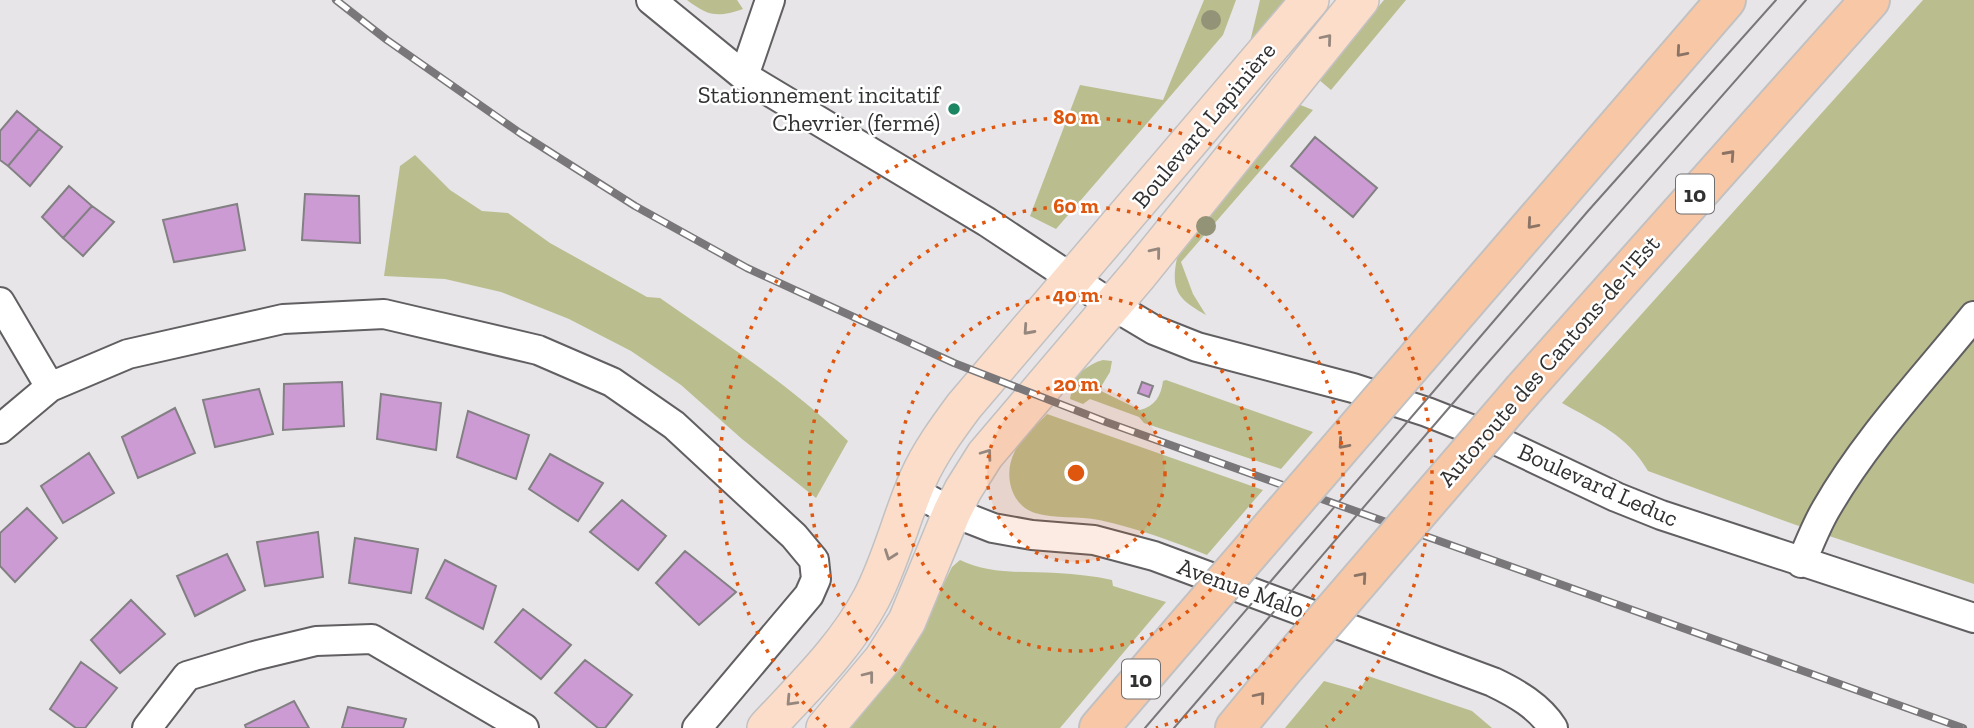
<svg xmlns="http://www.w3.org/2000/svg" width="1974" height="728" font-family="'Zilla Slab',serif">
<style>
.green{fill:#babe8f}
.building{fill:#cc9bd4;stroke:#838083;stroke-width:2}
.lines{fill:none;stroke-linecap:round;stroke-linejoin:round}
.minor-casing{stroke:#615f61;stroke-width:32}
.major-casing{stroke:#c2c1c2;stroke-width:40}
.highway-casing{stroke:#c2c1c2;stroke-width:42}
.minor{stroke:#fff;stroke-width:28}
.major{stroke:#fbddca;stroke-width:37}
.highway{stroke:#f8c7a6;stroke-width:38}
.tram{stroke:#797779;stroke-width:2}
.rail-casing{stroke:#797779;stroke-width:8}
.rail{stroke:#fff;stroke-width:5;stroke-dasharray:16;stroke-linecap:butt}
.highway-bridge-casing{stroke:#c2c1c2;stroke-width:42;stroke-linecap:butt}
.highway-bridge{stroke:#f8c7a6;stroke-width:38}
.tree{fill:#939477}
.oneway{stroke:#96877e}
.oneway2{stroke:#8b7466}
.ring{fill:none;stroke:#df570e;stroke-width:3.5;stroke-dasharray:3.5 7}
.poi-dot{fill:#1c8561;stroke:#fff;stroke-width:2.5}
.labels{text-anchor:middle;stroke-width:5;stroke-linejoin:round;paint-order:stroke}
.shield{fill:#fff;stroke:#706f70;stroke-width:2}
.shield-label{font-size:23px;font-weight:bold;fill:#323132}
.poi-label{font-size:24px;fill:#323132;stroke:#fff;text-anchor:end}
.street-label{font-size:24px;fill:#323132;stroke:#fff}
.centre{fill:#df570e;stroke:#fff;stroke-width:3.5}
.ring-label{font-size:21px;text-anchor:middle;font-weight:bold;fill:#df570e;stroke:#fff;stroke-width:5;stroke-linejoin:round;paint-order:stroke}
</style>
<rect width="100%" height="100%" fill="#e7e5e8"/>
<path class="green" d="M687 0H737L743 9C717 18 708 16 687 0Z
M1204 0H1236L1223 35 1056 229 1030 216 1080 85 1163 100Z
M1260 0H1286L1250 42Z
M1384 0H1406L1331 90 1318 79Z
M1923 0H1974V584L1796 525 1648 471C1627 435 1597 423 1562 403Z
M1298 104 1313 110 1181 262 1193 294 1206 315C1179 300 1170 291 1177 258Z
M415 155 450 190 482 211 508 213 550 243 647 297 660 298C724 343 792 386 848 441L816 498 742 439 681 385 631 351 569 319 501 292 445 279 384 276 400 166Z
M1103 360 1112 361 1110 372 1099 390 1140 410C1155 406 1161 396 1163 381L1166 380 1313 432 1281 469 1144 423 1139 417 1090 399 1083 404 1070 399 1071 393 1065 388C1076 376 1087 364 1103 360Z
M1047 414 1263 490 1207 555C1172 541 1137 528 1099 520 1079 516 1054 519 1035 513 1010 505 1003 473 1015 451 1023 437 1037 425 1047 414Z
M960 560C990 575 1025 571 1057 573 1076 574 1094 576 1112 580L1113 586 1166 602 1060 728H848L893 674 930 611 952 567Z
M1368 676 1472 711 1492 728H1285L1324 681 1359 691Z"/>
<path class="building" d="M17 111 39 129 8 166 0 160V131Z
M39 129 62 147 30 186 8 166Z
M1315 137 1377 188 1353 217 1291 166Z
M69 186 92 206 63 238 42 217Z
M305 194 359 196 360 243 302 240Z
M237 204 245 250 174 262 163 220Z
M92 206 114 222 83 256 63 238Z
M342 382 344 426 283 430 284 384Z
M1142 382 1153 386 1149 397 1138 393Z
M259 389 273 434 215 447 203 400Z
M381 394 441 403 436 450 377 439Z
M175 408 195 453 138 478 122 437Z
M468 411 529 435 516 479 457 457Z
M89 453 114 493 63 523 41 486Z
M550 454 603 483 578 521 529 489Z
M622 500 666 536 638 570 590 532Z
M27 508 57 538 15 582 0 566V533Z
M318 532 323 577 265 586 257 542Z
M355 538 418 549 411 593 349 583Z
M685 551 736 592 699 625 656 583Z
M227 554 245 590 195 616 177 576Z
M445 560 496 586 483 629 426 598Z
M131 600 165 634 120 673 91 640Z
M523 609 571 645 541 679 495 642Z
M585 660 632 695 605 728H598L555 693Z
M81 662 117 688 85 728H76L50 709Z
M294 701 309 728H246L245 725Z
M348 707 406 719 403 728H342Z"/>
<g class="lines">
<g class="minor-casing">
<path id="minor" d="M651 0 744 76 987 222 1112 305 1154 330 1197 347 1353 388 1427 412 1483 434 1616 497 1661 515 1974 618
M744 76 770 0
M0 302 50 387
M0 429 50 387 128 354 283 319 384 314 538 350 612 382 674 425 794 536 814 560 816 579 809 595 697 728
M913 491 952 512 993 528 1032 535 1094 540 1154 556 1493 682C1516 693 1539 706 1553 728
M1801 563C1809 545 1816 526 1826 509 1866 439 1924 378 1974 316
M147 728 187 676 254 656 316 641 372 639 524 728"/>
</g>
<g class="major-casing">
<path id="major" d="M766 728C803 688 845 648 871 599 891 561 901 518 918 479 930 452 947 429 964 406L1310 0
M825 728 883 659 907 621 952 512 963 490 985 455 1139 274 1360 0"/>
</g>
<g class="highway-casing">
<path id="highway" d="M1420 355 1726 0
M1523 390 1870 0
M1099 728 1183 630
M1235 728 1286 666"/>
</g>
<use href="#minor" class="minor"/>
<use href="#major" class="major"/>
<use href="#highway" class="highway"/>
<path class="tram" d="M1145 728 1588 211 1776 0
M1174 728 1478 374 1806 0"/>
<g class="rail-casing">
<path id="rail" d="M336 0 387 40 520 133 635 206 747 268 954 363 1106 422 1963 728"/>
</g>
<use href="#rail" class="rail"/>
<g class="highway-bridge-casing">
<path id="highway-bridge" d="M1183 630 1420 355
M1286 666 1523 390"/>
</g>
<use href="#highway-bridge" class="highway-bridge"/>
</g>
<g class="tree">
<circle cx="1211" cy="20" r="10"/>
<circle cx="1206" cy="226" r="10"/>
</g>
<defs><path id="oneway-chevron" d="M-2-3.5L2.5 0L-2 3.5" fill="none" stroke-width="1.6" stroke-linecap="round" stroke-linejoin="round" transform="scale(1.75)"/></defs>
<g class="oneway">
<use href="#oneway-chevron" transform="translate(1327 39) rotate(-50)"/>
<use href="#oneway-chevron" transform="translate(1156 252) rotate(-51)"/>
<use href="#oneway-chevron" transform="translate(1028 330) rotate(132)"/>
<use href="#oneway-chevron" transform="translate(987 454) rotate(-54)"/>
<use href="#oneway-chevron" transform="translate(890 555) rotate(110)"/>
<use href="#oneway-chevron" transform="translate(869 676) rotate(-52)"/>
<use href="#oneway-chevron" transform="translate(791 701) rotate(133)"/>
</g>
<g class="oneway2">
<use href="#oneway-chevron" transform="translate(1681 52) rotate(131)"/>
<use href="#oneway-chevron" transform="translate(1730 155) rotate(-48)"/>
<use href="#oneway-chevron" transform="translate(1532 224) rotate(131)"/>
<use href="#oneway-chevron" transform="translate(1343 444) rotate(131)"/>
<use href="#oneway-chevron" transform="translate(1362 577) rotate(-49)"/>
<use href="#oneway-chevron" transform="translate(1260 697) rotate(-50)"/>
</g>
<circle cx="1076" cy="473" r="89" fill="#df570e" fill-opacity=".12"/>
<g class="ring">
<circle cx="1076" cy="473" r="89"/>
<circle cx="1076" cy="473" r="178"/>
<path d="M996 728A267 267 0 1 1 1156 728"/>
<path d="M826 727A356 356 0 1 1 1326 727"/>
</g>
<circle class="poi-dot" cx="954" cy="109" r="7"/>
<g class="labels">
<g class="shield">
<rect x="1676" y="174.5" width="38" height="39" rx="5"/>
<rect x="1122" y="659.5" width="38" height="39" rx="5"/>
</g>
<g class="shield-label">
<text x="1695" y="202">10</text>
<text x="1141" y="687">10</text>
</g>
<g class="poi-label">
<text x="940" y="103">Stationnement incitatif<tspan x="940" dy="28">Chevrier (fermé)</tspan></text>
</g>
<g class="street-label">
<text transform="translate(1204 125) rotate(-50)" y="8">Boulevard Lapinière</text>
<text transform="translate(1549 361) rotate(-49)" y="8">Autoroute des Cantons-de-l'Est</text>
<text transform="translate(1598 485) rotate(24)" y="8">Boulevard Leduc</text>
<text transform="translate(1241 588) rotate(20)" y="8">Avenue Malo</text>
</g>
</g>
<circle cx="1076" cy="473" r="10" class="centre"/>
<g class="ring-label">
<text x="1076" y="124">80 m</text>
<text x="1076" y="213">60 m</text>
<text x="1076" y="302">40 m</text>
<text x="1076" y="391">20 m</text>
</g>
</svg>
